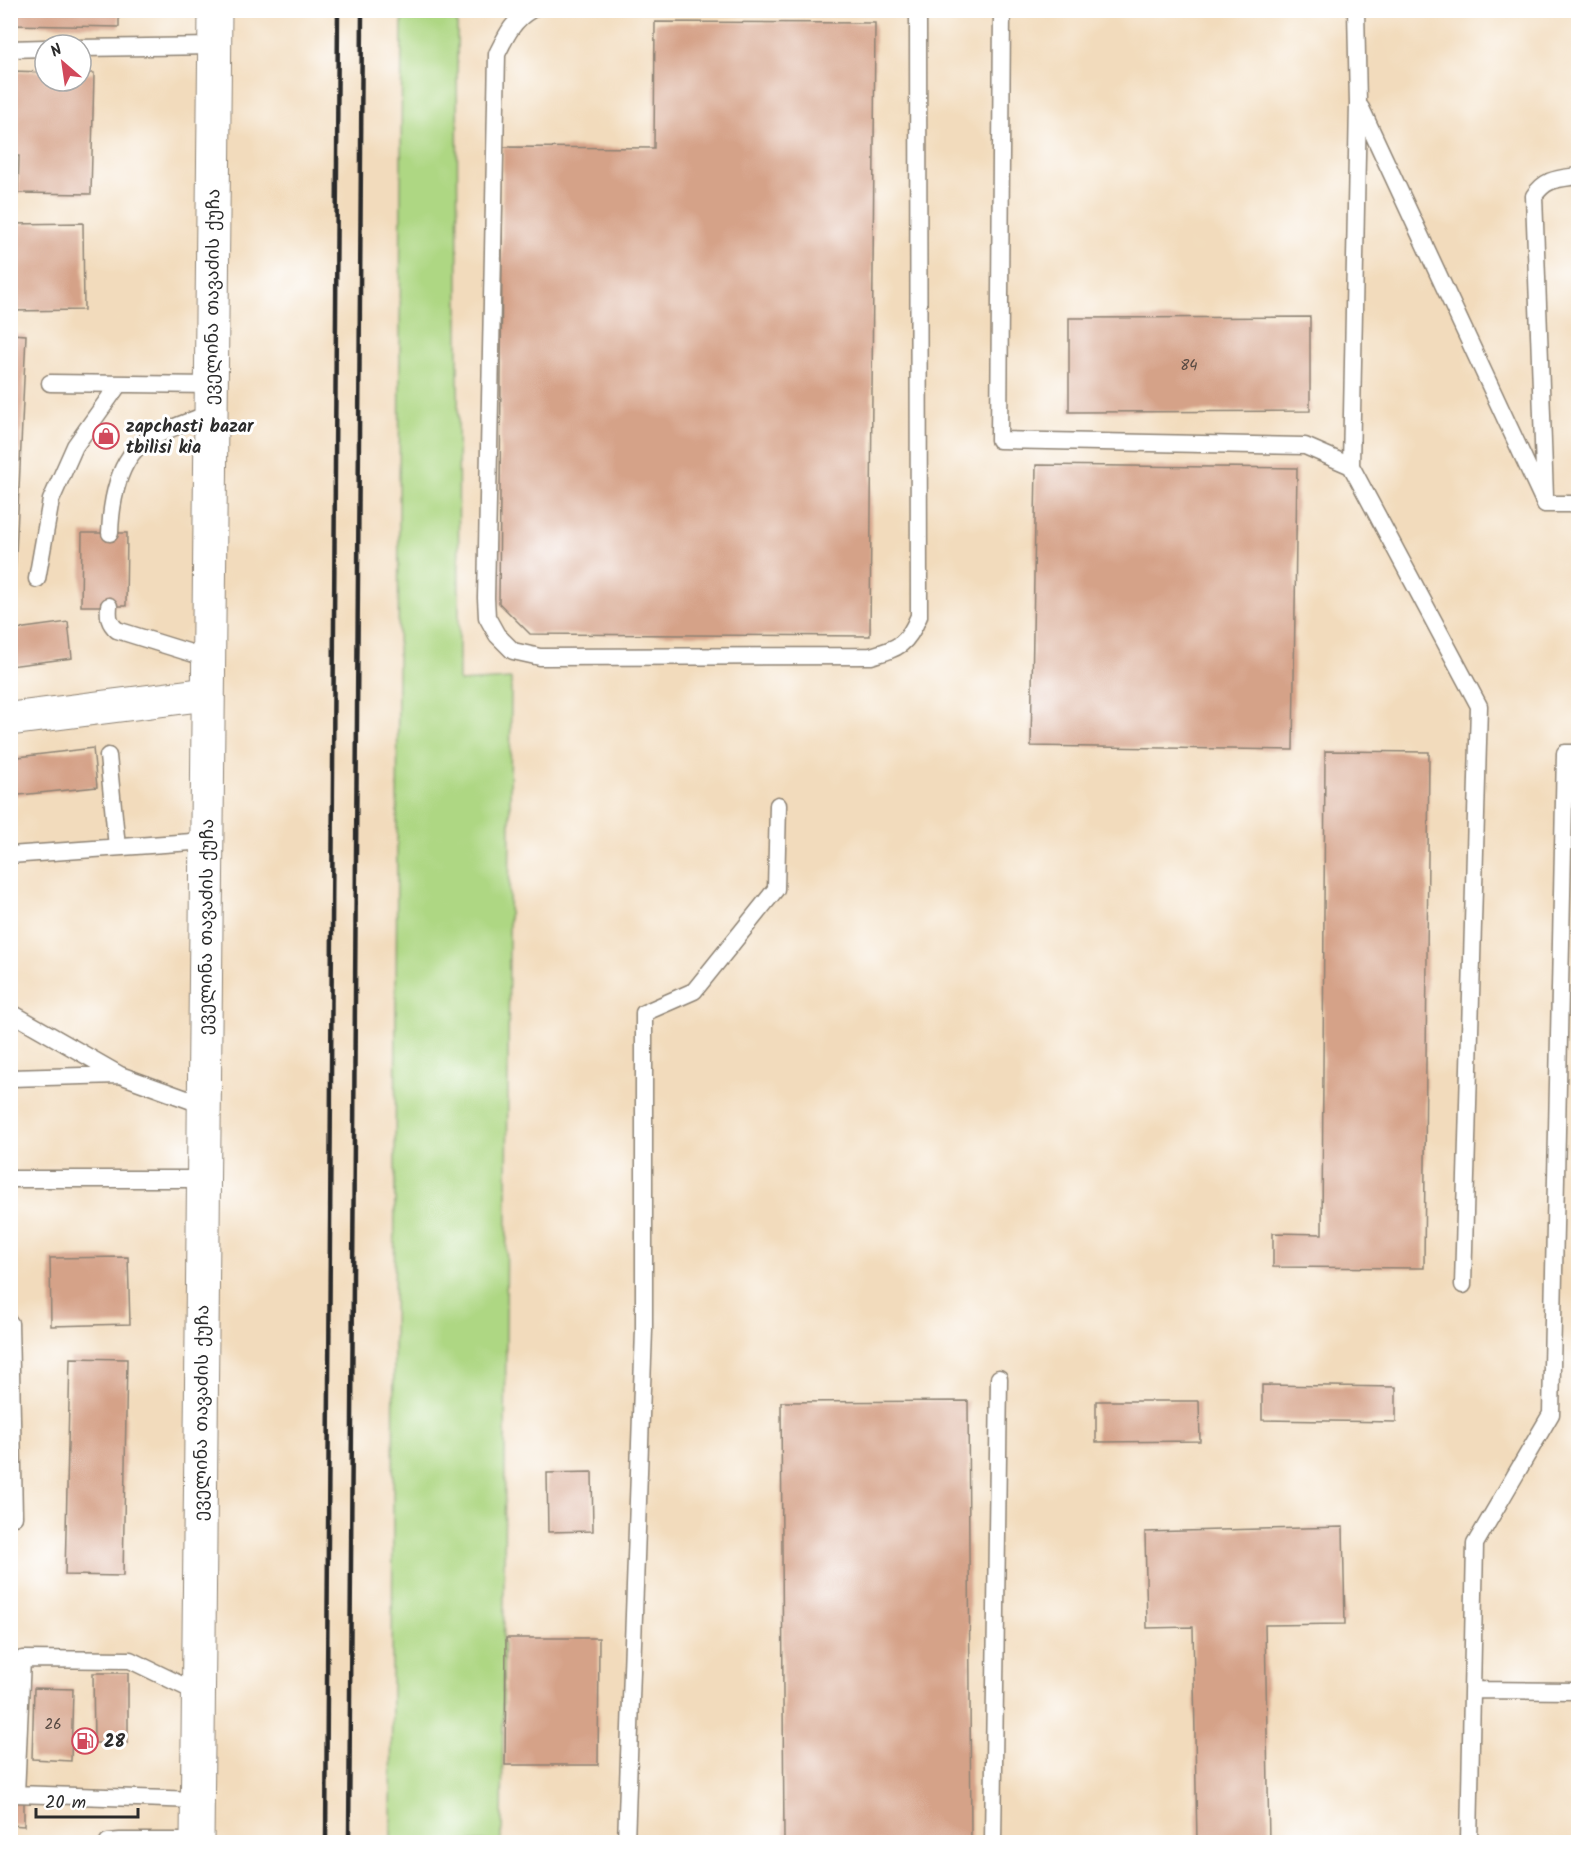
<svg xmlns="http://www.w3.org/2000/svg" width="1589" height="1853" font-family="Kalam,'Noto Sans Georgian',sans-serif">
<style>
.green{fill:#aed783;stroke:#6c8157;stroke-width:1.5}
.building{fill:#d5a288}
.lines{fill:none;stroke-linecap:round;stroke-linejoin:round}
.lane-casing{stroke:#8e8374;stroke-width:19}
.street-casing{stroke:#8e8374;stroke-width:35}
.secondary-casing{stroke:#8e8374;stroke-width:35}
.lane{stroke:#fff;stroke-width:16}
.street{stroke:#fff;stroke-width:33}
.secondary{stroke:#fff;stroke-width:33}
.rail{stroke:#2b2b2b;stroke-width:4.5}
.labels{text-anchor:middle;stroke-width:6;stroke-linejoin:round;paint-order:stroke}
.number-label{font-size:15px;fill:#564942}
.street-label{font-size:18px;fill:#2b2b2b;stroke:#fff}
.poi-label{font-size:18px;font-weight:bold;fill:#2b2b2b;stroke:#fff;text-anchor:start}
</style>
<rect width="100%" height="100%" fill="#fff"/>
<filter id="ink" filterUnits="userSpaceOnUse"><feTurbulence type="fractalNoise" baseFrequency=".0167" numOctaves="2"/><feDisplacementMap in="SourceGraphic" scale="12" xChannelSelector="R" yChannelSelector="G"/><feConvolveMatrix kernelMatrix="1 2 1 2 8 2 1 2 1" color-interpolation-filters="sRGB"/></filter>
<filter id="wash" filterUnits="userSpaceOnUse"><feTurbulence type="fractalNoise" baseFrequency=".008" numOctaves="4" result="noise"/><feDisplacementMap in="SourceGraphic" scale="24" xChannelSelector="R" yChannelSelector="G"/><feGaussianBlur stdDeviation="1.35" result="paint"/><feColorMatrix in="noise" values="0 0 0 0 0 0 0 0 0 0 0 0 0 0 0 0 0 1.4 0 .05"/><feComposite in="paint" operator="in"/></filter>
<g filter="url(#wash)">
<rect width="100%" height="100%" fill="#f2dbbc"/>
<path class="green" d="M457 10 459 682 511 679 502 1842H391L402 11Z"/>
<g id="blocks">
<path class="building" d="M10 10H119V27L10 25Z
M655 22 875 23 870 636 530 634 499 603 503 147 654 148Z
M11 71 45 72V81H81V73H94L91 194 18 193 19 156H10Z
M83 223 84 310 10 311 11 224Z
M1310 317V411L1069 412V318Z
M10 334 26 335 15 577H10Z
M1036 465 1297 468 1293 750 1031 746Z
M82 533H127L126 606H81Z
M68 622 72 658 10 666V630Z
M93 748 97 787 10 796V758Z
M1325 751 1429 752 1424 1268 1273 1267V1233L1322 1234Z
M128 1257 130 1324 51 1326 50 1258Z
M70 1358 127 1359 123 1576 65 1575Z
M1262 1385 1396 1387V1422L1262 1420Z
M968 1401 971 1842H784L781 1402Z
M1096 1401H1199L1200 1441 1096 1442Z
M592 1472 593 1531 548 1532 547 1473Z
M1343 1527 1345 1624 1265 1625 1269 1842H1197L1193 1627 1147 1628 1145 1532Z
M506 1638H599L598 1765H505Z
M93 1673H128V1743H94Z
M34 1688 73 1689 71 1761 32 1759Z
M10 1796H24V1826L10 1825Z"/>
</g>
</g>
<g filter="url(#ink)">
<use href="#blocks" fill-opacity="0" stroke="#8e8374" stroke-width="1.5"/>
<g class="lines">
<g class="lane-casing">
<path id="lane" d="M531 10C513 20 506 36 497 54L486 598 487 617 497 635 513 651 540 657 871 656C899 648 907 645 919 616L918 10
M1002 10 999 440 1305 446 1351 466
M1356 10 1358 103 1351 466 1479 706 1463 1285
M81 48 214 46
M10 49 45 48
M1361 108 1545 504
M50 383 211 385
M1545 497 1534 196C1546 178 1558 179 1578 176
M1545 504H1578
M110 533C111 503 118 458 146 441 165 429 190 422 210 413
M37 579 51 500 75 446 119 384
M109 606C108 617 109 623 117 630L207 658
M108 756 117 847
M10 855 206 841
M10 1012 120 1075 203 1105
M10 1078 119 1075
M10 1179H202
M10 1323 14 1517H10
M1472 1690 1578 1691
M197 1800 16 1794 22 1659 130 1660 198 1693
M108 1842 120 1841H197
M626 1842 644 1330V1013L694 991 776 889 778 805
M993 1842 999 1378
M1469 1842 1475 1544 1551 1414 1565 753H1578"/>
</g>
<g class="street-casing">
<path id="street" d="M10 719 207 694"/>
</g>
<g class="secondary-casing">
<g id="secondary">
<path id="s1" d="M197 1842 215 10"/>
</g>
</g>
<use href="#lane" class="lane"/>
<use href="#street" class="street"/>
<use href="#secondary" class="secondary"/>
<path class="rail" d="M326 1842 338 10
M349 1842 362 10"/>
</g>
</g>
<defs>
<g id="shop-ring" transform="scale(1.35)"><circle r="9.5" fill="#fff" stroke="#d1495b" stroke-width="1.5"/><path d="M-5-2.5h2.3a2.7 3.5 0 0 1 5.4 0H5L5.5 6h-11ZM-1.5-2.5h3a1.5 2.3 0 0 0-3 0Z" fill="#d1495b"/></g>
<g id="fuel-ring" transform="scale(1.35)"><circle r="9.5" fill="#fff" stroke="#d1495b" stroke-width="1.5"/><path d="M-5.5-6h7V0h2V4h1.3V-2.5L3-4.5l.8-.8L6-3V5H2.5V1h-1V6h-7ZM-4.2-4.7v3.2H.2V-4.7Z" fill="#d1495b"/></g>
</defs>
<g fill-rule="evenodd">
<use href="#shop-ring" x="106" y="436"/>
<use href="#fuel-ring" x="85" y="1741"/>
</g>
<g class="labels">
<g class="number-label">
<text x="1189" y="370">84</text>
<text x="53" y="1729">26</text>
</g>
<g class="street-label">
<text dy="6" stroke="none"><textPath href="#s1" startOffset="1545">ეველინა თავაძის ქუჩა</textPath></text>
<text dy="6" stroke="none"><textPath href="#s1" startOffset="915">ეველინა თავაძის ქუჩა</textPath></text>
<text dy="6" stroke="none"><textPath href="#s1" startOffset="429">ეველინა თავაძის ქუჩა</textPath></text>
</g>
<g class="poi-label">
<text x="126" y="432">zapchasti bazar<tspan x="126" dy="21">tbilisi kia</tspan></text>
<text x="104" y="1747">28</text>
</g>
</g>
<rect width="1589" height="1853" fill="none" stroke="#fff" stroke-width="36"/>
<g transform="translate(63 63) rotate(331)"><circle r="28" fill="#ffffff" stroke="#aaaaaa" stroke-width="1.5"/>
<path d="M0-4.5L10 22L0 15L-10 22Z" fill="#d1495b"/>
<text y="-9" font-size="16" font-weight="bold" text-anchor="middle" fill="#2b2b2b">N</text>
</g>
<path d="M36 1808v9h102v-9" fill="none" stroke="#2b2b2b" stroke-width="3"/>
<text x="45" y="1808" font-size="18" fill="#2b2b2b" stroke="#ffffff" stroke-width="4.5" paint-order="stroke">20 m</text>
</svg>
